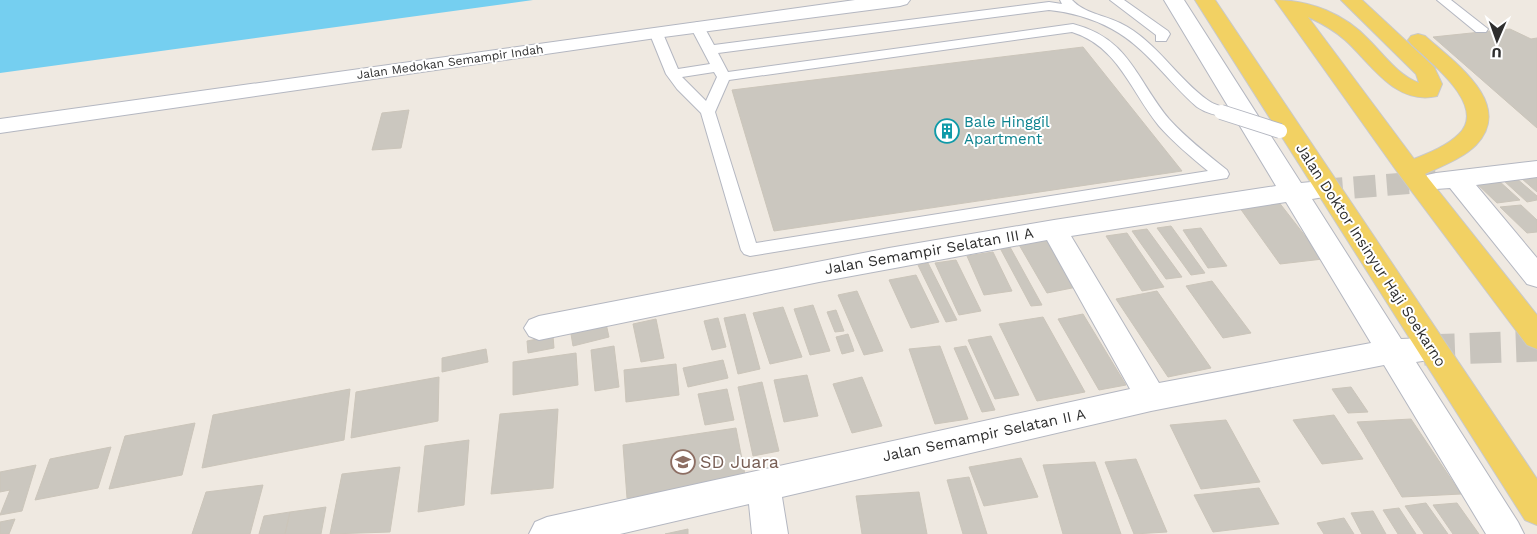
<svg xmlns="http://www.w3.org/2000/svg" width="1537" height="534" font-family="'Work Sans',sans-serif">
<style>
.water{fill:#75cff0}
.building{fill:#cbc7bf;stroke:#cbc5ba}
.lines{fill:none;stroke-linecap:round;stroke-linejoin:round}
.street-tunnel-far1{stroke:#c8c4bd;stroke-width:22;stroke-dasharray:22 11;stroke-linecap:butt}
.street-tunnel{stroke:#c8c4bd;stroke-width:31;stroke-dasharray:31 15;stroke-linecap:butt}
.lane-casing{stroke:#b4b7c1;stroke-width:2}
.street-casing{stroke:#b4b7c1;stroke-width:2}
.secondary-casing{stroke:#b4b7c1;stroke-width:2}
.primary-casing{stroke:#c9c9c9;stroke-width:2}
.lane{fill:#fff;fill-rule:evenodd}
.street{fill:#fff;fill-rule:evenodd}
.secondary{fill:#fff;fill-rule:evenodd}
.primary{fill:#f2d163;fill-rule:evenodd}
.lane-bridge-casing{stroke:#b4b7c1;stroke-width:16;stroke-linecap:butt}
.lane-bridge{stroke:#fff;stroke-width:14}
.labels{text-anchor:middle;stroke-width:4;stroke-linejoin:round;paint-order:stroke}
.far-street-label{font-size:12px;fill:#2e2e2e;stroke:#fff}
.culture-label{font-size:15px;fill:#0d838f;stroke:#fff;text-anchor:start}
.street-label{font-size:15px;fill:#2e2e2e;stroke:#fff}
.near-education-label{font-size:18px;fill:#785e54;stroke:#fff;text-anchor:start}
</style>
<rect width="100%" height="100%" fill="#efe9e1"/>
<path class="water" d="M0 0H533L0 73Z"/>
<path class="building" d="M1510 29 1531 39 1537 38V128L1433 37Z
M1083 47 1182 171 774 231 732 90Z
M409 110 401 148 372 150 382 113Z
M1537 175V192L1521 178Z
M1516 178 1537 196V200L1527 202 1503 180Z
M1498 180 1520 200 1497 203 1475 182Z
M1278 201 1323 259 1280 264 1237 204Z
M1521 205 1537 220V232L1527 233 1500 207Z
M1171 226 1205 273 1191 275 1157 228Z
M1201 228 1227 266 1208 268 1183 230Z
M1147 229 1182 277 1166 279 1132 231Z
M1127 233 1164 287 1142 291 1106 236Z
M1046 239 1077 287 1047 293 1018 243Z
M1010 247 1042 305 1031 306 1000 248Z
M993 252 1012 291 984 295 967 256Z
M956 260 981 311 959 315 935 263Z
M928 263 957 320 946 322 918 265Z
M916 275 939 322 911 328 889 280Z
M1212 281 1251 333 1223 338 1186 286Z
M857 291 883 351 864 355 838 295Z
M1157 291 1211 368 1168 377 1116 299Z
M813 305 830 351 810 355 794 309Z
M783 307 802 357 770 364 753 313Z
M836 310 844 331 835 332 827 312Z
M745 314 760 369 738 374 724 318Z
M1083 314 1126 385 1099 390 1058 319Z
M1043 317 1085 392 1037 401 999 324Z
M718 318 726 347 712 350 704 321Z
M605 319 609 337 573 346 570 328Z
M656 319 664 358 641 362 633 324Z
M848 334 854 351 842 354 836 337Z
M553 336 554 348 528 353 527 341Z
M991 336 1019 395 995 399 968 340Z
M614 346 619 387 595 391 591 350Z
M940 346 968 419 935 424 909 349Z
M966 346 995 410 982 412 954 348Z
M486 349 488 362 442 372V358Z
M576 353 578 385 513 395V362Z
M723 360 728 378 688 387 683 368Z
M676 364 679 395 626 402 624 370Z
M807 375 818 416 784 422 774 380Z
M439 377 438 421 351 438 356 392Z
M862 377 882 426 852 433 833 384Z
M762 382 779 451 753 456 738 387Z
M1351 387 1368 412 1348 413 1332 389Z
M350 389 344 440 202 468 213 415Z
M727 389 734 420 705 425 698 394Z
M558 409 553 488 491 494 500 414Z
M1334 415 1363 459 1322 464 1293 420Z
M1411 419 1461 494 1402 497 1357 422Z
M1226 420 1260 482 1201 489 1170 425Z
M195 423 182 475 109 489 125 436Z
M736 428 746 480 627 498 623 445Z
M469 440 464 505 418 512 425 446Z
M111 447 98 488 35 500 50 459Z
M1021 458 1038 497 984 506 969 467Z
M1136 459 1167 532 1134 534 1105 462Z
M1095 462 1121 534H1063L1043 465Z
M36 465 22 511 0 515 10 490 0 492V472Z
M400 467 390 532 330 534 342 474Z
M969 477 987 534H963L947 480Z
M263 485 250 534H192L206 492Z
M1259 488 1279 524 1213 532 1194 495Z
M919 492 927 534H862L856 496Z
M1426 503 1448 534H1424L1405 506Z
M1457 503 1479 534H1453L1433 505Z
M326 507 321 534H285L290 512Z
M1399 508 1416 534H1398L1383 510Z
M1373 511 1386 534H1362L1351 513Z
M290 512 285 534H259L264 516Z
M1344 518 1354 534H1324L1317 523Z
M15 519 9 534H0V522Z
M688 529V534H665Z"/>
<g class="lines">
<path class="street-tunnel-far1" d="M1321 190 1436 181"/>
<path class="street-tunnel" d="M1424 350 1537 346"/>
<g class="lane-casing">
<path id="lane" d="M1060 0H1072C1084 13 1104 15 1120 23 1157 41 1177 79 1209 101 1215 106 1224 105 1228 112L1226 115C1218 117 1204 112 1197 107 1168 82 1147 48 1112 29 1092 18 1070 12 1049 10L718 53 728 72 1073 24C1129 38 1136 79 1169 119 1186 138 1207 154 1227 170L1229 174 1227 178 750 256 744 254 741 250 701 113 677 89 666 74 649 32 656 28 661 29 678 69 710 64 690 26 697 22 702 23 714 45 1049 2 1062 4ZM1072 32C1118 46 1131 92 1159 126 1174 143 1191 157 1208 171L756 243 715 112 729 80ZM714 72 717 77 706 101 682 77Z
M1110 0H1124L1168 31 1170 34 1166 41H1156V35Z
M1437 0H1451L1488 29 1486 32H1476Z"/>
</g>
<g class="street-casing">
<path id="street" d="M1164 0H1184L1301 183 1321 181 1330 184 1334 190 1330 196 1312 199 1401 339 1424 338 1435 341 1439 350 1435 359 1416 362 1518 522 1524 534H1486L1384 365 1151 411 782 497 788 534H752L749 504 620 534H529L535 522 547 517 1130 389 1047 240 819 282 539 340 529 336 524 328 529 320 539 316 889 248 1054 220 1276 186ZM1286 202 1371 343 1159 383 1071 236Z
M1537 161V177L1476 185 1537 258V287L1527 284 1450 188 1436 189 1427 187 1424 181 1427 175 1436 173Z"/>
</g>
<g class="secondary-casing">
<path id="secondary" d="M855 0H910L907 4 900 6 656 38 0 133V119Z"/>
</g>
<g class="primary-casing">
<path id="primary" d="M1195 0H1215L1537 479V525L1525 520Z
M1275 0C1310 0 1345 14 1369 40 1385 56 1398 75 1419 83L1416 74 1341 0H1362L1434 67 1442 84 1437 96C1395 106 1371 63 1345 40 1334 30 1321 23 1308 17L1414 159C1429 153 1447 146 1459 134 1488 106 1430 62 1411 44L1408 40 1411 36 1418 34 1425 36C1454 62 1515 104 1476 145 1463 158 1442 166 1425 174L1537 315V349L1527 345 1401 177Z"/>
</g>
<use href="#lane" class="lane"/>
<use href="#street" class="street"/>
<use href="#secondary" class="secondary"/>
<use href="#primary" class="primary"/>
<g class="lane-bridge-casing">
<path id="lane-bridge" d="M1221 112 1280 131"/>
</g>
<use href="#lane-bridge" class="lane-bridge"/>
</g>
<defs>
<g id="building-ring" transform="scale(1.25)"><circle r="9.5" fill="#fff" stroke="#0f9aa8" stroke-width="1.5"/><path d="M-4-6H4V6H1V3H-1V6H-4ZM-2.5-4.3h1.7v1.8h-1.7ZM.8-4.3h1.7v1.8H.8ZM-2.5-1h1.7V.8h-1.7ZM.8-1h1.7V.8H.8Z" fill="#0f9aa8"/></g>
<g id="school-ring" transform="scale(1.25)"><circle r="9.5" fill="#fff" stroke="#8d6e63" stroke-width="1.5"/><path d="M0-5L7-2L0 1L-7-2ZM-4 1L0 2.5L4 1V4Q0 6-4 4Z" fill="#8d6e63"/></g>
</defs>
<g fill-rule="evenodd">
<use href="#building-ring" x="947" y="131"/>
<use href="#school-ring" x="683" y="462"/>
</g>
<g class="labels">
<g class="far-street-label">
<text transform="translate(450 62) rotate(-8)" y="4">Jalan Medokan Semampir Indah</text>
</g>
<g class="culture-label">
<text x="964" y="127">Bale Hinggil<tspan x="964" dy="17">Apartment</tspan></text>
</g>
<g class="street-label">
<text transform="translate(929 251) rotate(-10)" y="5">Jalan Semampir Selatan III A</text>
<text transform="translate(1371 255) rotate(57)" y="5">Jalan Doktor Insinyur Haji Soekarno</text>
<text transform="translate(984 435) rotate(-12)" y="5">Jalan Semampir Selatan II A</text>
</g>
<g class="near-education-label">
<text x="700" y="468">SD Juara</text>
</g>
</g>
<g transform="translate(1497 40) rotate(182)" stroke="#ffffff" stroke-width="4" paint-order="stroke">
<path d="M0-4L9 19L0 12L-9 19Z" fill="#2e2e2e"/>
<text y="-8" font-size="14" font-weight="bold" text-anchor="middle" fill="#2e2e2e">U</text>
</g>
</svg>
